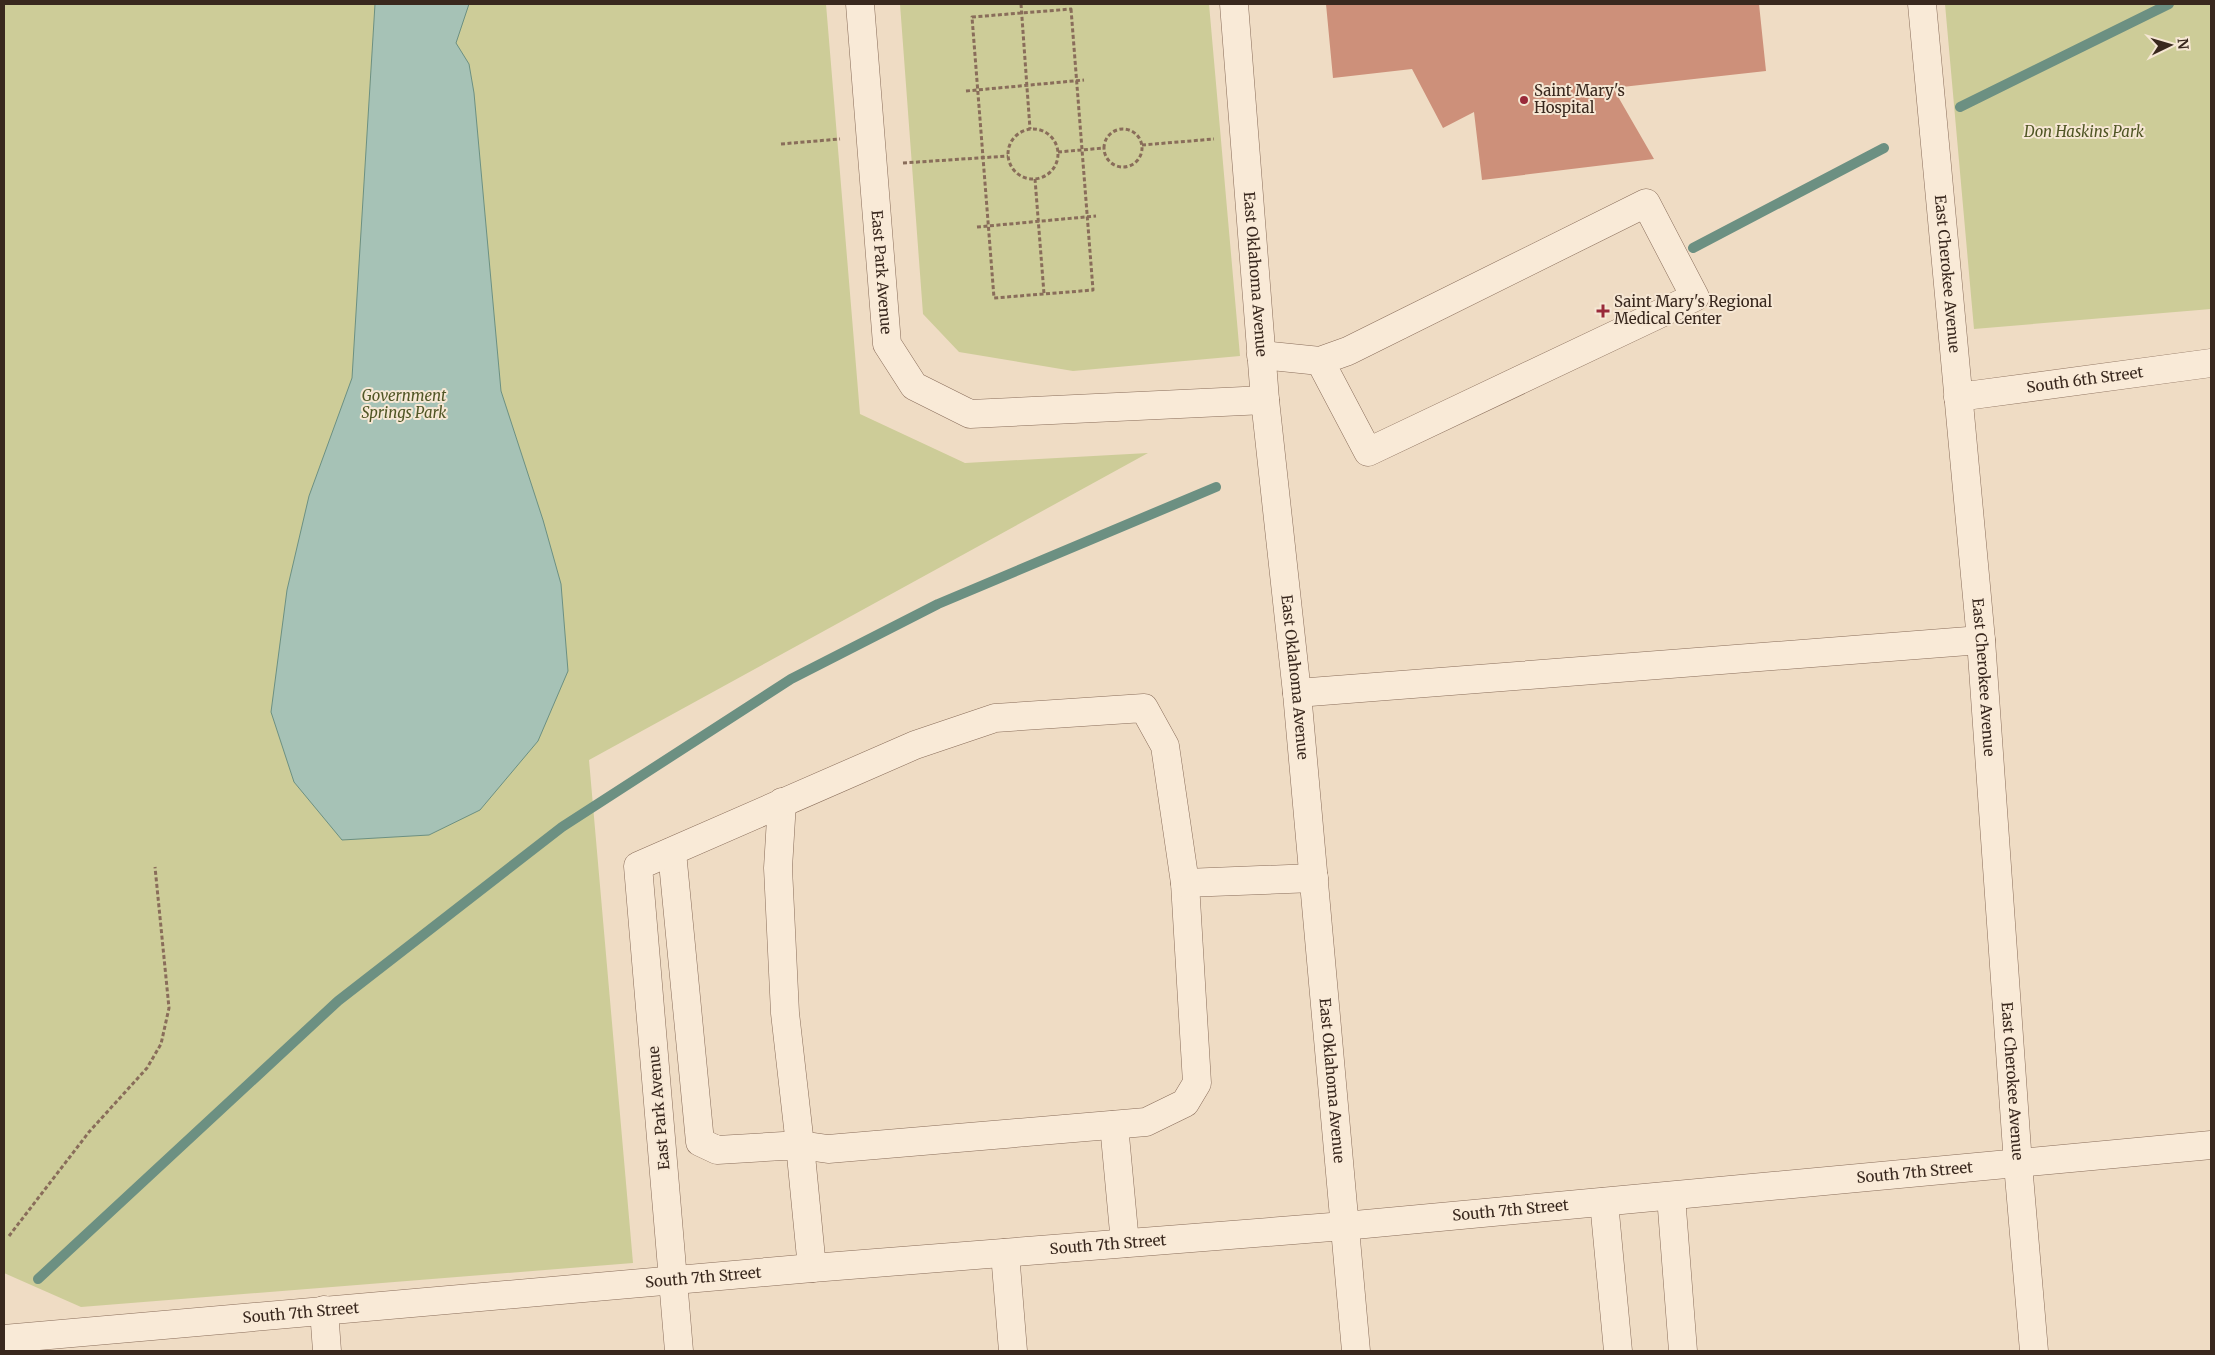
<svg xmlns="http://www.w3.org/2000/svg" width="2215" height="1355" font-family="Merriweather,serif">
<style>
.green{fill:#cdcc98}
.water{fill:#a6c2b6;stroke:#6c9082}
.lines{fill:none;stroke-linecap:round;stroke-linejoin:round}
.stream{stroke:#6c9082;stroke-width:10}
.building{fill:#cd907a}
.minor-casing{stroke:#896d5a;stroke-width:29}
.path{stroke:#896d5a;stroke-width:3;stroke-dasharray:4 2.5;stroke-linecap:butt}
.minor{stroke:#f9ead7;stroke-width:28}
.poi-dot{fill:#992a3a;stroke:#f6e7d4;stroke-width:2}
.labels{text-anchor:middle;stroke-width:4;stroke-linejoin:round;paint-order:stroke}
.poi-label{font-size:15px;fill:#39281e;stroke:#f6e7d4;text-anchor:start}
.park-label{font-size:15px;font-style:italic;fill:#505625;stroke:#f6e7d4}
.street-label{font-size:15px;fill:#39281e;stroke:#f6e7d4}
</style>
<rect width="100%" height="100%" fill="#efdcc4"/>
<path class="green" d="M4 4H826L860 414 965 463 1148 453 589 760 633 1263 81 1307 4 1273Z
M900 4H1209L1240 356 1073 371 959 352 923 314Z
M1945 4H2211V309L1974 329Z"/>
<path class="water" d="M375 4H469L456 43 469 64 474 93 501 391 543 520 561 584 568 671 538 741 480 810 429 835 342 840 294 782 271 712 287 590 309 496 352 378Z"/>
<g class="lines">
<path class="stream" d="M1960 107 2169 4
M1693 248 1884 148
M38 1279 338 1001 562 827 791 679 938 604 1216 487"/>
</g>
<path class="building" d="M1326 4H1759L1766 71 1613 88 1654 159 1482 180 1474 112 1443 128 1412 69 1333 78Z"/>
<g class="lines">
<g class="minor-casing">
<g id="minor">
<path id="s1" d="M860 4 887 344 914 386 970 414 1265 400"/>
<path id="s2" d="M1234 4 1265 400 1297 693 1356 1351"/>
<path id="s3" d="M1922 4 1981 640 2018 1164 2034 1351"/>
<path d="M1261 355 1320 361 1348 351 1646 203 1695 297 1368 452 1320 361"/>
<path id="s4" d="M1958 397 2211 363"/>
<path d="M1297 693 1981 640"/>
<path d="M782 802 778 868 785 1013 800 1145 828 1149 1146 1122 1185 1103 1197 1083 1185 883 1314 878"/>
<path d="M672 852 700 1142 717 1150 800 1145 812 1268"/>
<path d="M1114 1125 1125 1243"/>
<path d="M1671 1196 1683 1351"/>
<path d="M1604 1202 1618 1351"/>
<path d="M1005 1253 1013 1351"/>
<path d="M324 1310 327 1351"/>
<path id="s5" d="M4 1339 812 1268 1344 1226 2211 1145"/>
<path d="M679 1351 638 866 915 745 995 718 1144 708 1165 746 1185 883"/>
</g>
</g>
<path class="path" d="M1021 4 1030 129
M1071 9 1093 290 994 298 972 17Z
M966 91 1084 80
M1008 154a25 25 0 1 1 50 0a25 25 0 1 1-50 0Z
M1104 148a19 19 0 1 1 38 0a19 19 0 1 1-38 0Z
M781 144 840 139
M1142 145 1214 139
M1058 152 1104 148
M903 163 1008 156
M1035 179 1044 294
M977 227 1096 216
M9 1236 89 1132 147 1068 161 1044 169 1008 155 867"/>
<use href="#minor" class="minor"/>
</g>
<g class="poi-dot">
<circle cx="1524" cy="100" r="5"/>
<path d="M1600.5 303.5h5v5h5v5h-5v5h-5v-5h-5v-5h5z"/>
</g>
<g class="labels">
<g class="poi-label">
<text x="1534" y="96">Saint Mary's<tspan x="1534" dy="17">Hospital</tspan></text>
<text x="1614" y="307">Saint Mary's Regional<tspan x="1614" dy="17">Medical Center</tspan></text>
</g>
<g class="park-label">
<text x="2084" y="137">Don Haskins Park</text>
<text x="404" y="401">Government<tspan x="404" dy="17">Springs Park</tspan></text>
</g>
<g class="street-label">
<text dy="5" stroke="none"><textPath href="#s1" startOffset="269">East Park Avenue</textPath></text>
<text dy="5" stroke="none"><textPath href="#s2" startOffset="271">East Oklahoma Avenue</textPath></text>
<text dy="5" stroke="none"><textPath href="#s3" startOffset="271">East Cherokee Avenue</textPath></text>
<text dy="5" stroke="none"><textPath href="#s4" startOffset="128">South 6th Street</textPath></text>
<text dy="5" stroke="none"><textPath href="#s2" startOffset="676">East Oklahoma Avenue</textPath></text>
<text dy="5" stroke="none"><textPath href="#s3" startOffset="676">East Cherokee Avenue</textPath></text>
<text dy="5" stroke="none"><textPath href="#s2" startOffset="1081">East Oklahoma Avenue</textPath></text>
<text dy="5" stroke="none"><textPath href="#s3" startOffset="1081">East Cherokee Avenue</textPath></text>
<text transform="translate(659 1108) rotate(-95)" y="5">East Park Avenue</text>
<text dy="5" stroke="none"><textPath href="#s5" startOffset="1918">South 7th Street</textPath></text>
<text dy="5" stroke="none"><textPath href="#s5" startOffset="1512">South 7th Street</textPath></text>
<text dy="5" stroke="none"><textPath href="#s5" startOffset="1108">South 7th Street</textPath></text>
<text dy="5" stroke="none"><textPath href="#s5" startOffset="702">South 7th Street</textPath></text>
<text dy="5" stroke="none"><textPath href="#s5" startOffset="298">South 7th Street</textPath></text>
</g>
</g>
<rect width="2215" height="1355" fill="none" stroke="#39281e" stroke-width="10"/>
<g transform="translate(2170 45) rotate(85)" stroke="#f6e7d4" stroke-width="4" paint-order="stroke">
<path d="M0-4L9 19L0 12L-9 19Z" fill="#39281e"/>
<text y="-8" font-size="14" font-weight="bold" text-anchor="middle" fill="#39281e">N</text>
</g>
</svg>
